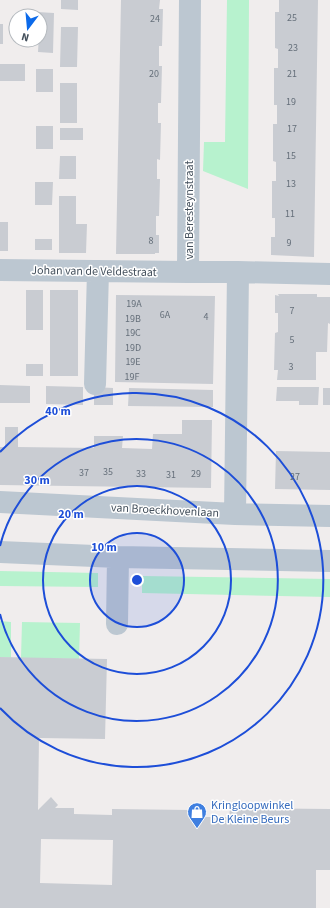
<svg xmlns="http://www.w3.org/2000/svg" width="330" height="908" font-family="'Source Sans 3',sans-serif">
<style>
.green{fill:#b7f2ce}
.building{fill:#c9ccd2;fill-rule:evenodd}
.lines{fill:none;stroke-linecap:round;stroke-linejoin:round}
.minor{stroke:#bcc7d1;stroke-width:22}
.ring{fill:none;stroke:#1d4ed8;stroke-width:2}
.labels{text-anchor:middle;stroke-width:3;stroke-linejoin:round;paint-order:stroke}
.number-label{font-size:10px;fill:#656f7a}
.street-label{font-size:12px;fill:#44505c;stroke:#fff}
.shop-label{font-size:12px;fill:#366cbe;stroke:#fff;text-anchor:start}
.centre{fill:#1d4ed8;stroke:#fff;stroke-width:2}
.ring-label{font-size:12px;text-anchor:middle;font-weight:bold;fill:#1d4ed8;stroke:#fff;stroke-width:3;stroke-linejoin:round;paint-order:stroke}
</style>
<rect width="100%" height="100%" fill="#f0eded"/>
<path class="green" d="M227 0H249L248 189 203 171 204 142H225Z
M0 571 98 573V587L0 586Z
M142 576 330 579V597L142 593Z
M0 621 11 622V658L0 657Z
M22 622 80 623 79 659 21 658Z"/>
<path class="building" d="M61 0H78V10L61 9Z
M121 0H160L159 9H163L162 46H159V66H162L161 103H158V123H161L160 160 157 159V179H160L159 216H156V235H159V253H155V254H116Z
M279 0H318L314 257 271 255V237H275V218H272V181H276V162L273 161V124H277V105H274V68H278V49L275 48V12H279Z
M37 12 54 13 53 53 38 52 40 16H37Z
M0 24H3V44H0Z
M61 27H78L77 67H60Z
M0 64H25V81H0Z
M36 69H53V92H36Z
M60 83H77V123H60Z
M36 126H53V149H36Z
M60 128H83V140H60Z
M60 156H76V179H59Z
M35 182H53L52 205H35Z
M59 196H76V224H87L86 253H59Z
M0 222H8V251H0Z
M35 239H52V250H35Z
M26 290H43V330H26Z
M50 290H78V376H50Z
M278 294H317V297H330V324L328 323 327 352H316V380H277L278 370H274L275 333 278 332V313H275V295L279 296Z
M116 295 215 296 213 384 115 382Z
M26 364H43V376H26Z
M0 385 30 386V403H0Z
M46 386 83 387V405L46 404Z
M94 387 113 388V405H94Z
M277 387H319L318 405H299V401H276Z
M129 388 213 390V407L128 406Z
M323 388H330V405H323Z
M182 420H212L211 488 0 485V447H5V427H18V447L94 448V436H123L122 448 152 449 153 434H182Z
M276 451 330 452V490L275 489Z
M0 657 107 659 105 739 39 738 38 810 51 797 58 805 55 808H74V814L112 815V809L190 810V817H229L230 808 330 809V870H316V908H0ZM41 839 113 840 112 885 40 883Z"/>
<g class="lines">
<path class="minor" d="M190 0 188 272H238L235 514
M0 270 188 272
M238 272 330 274
M95 384 98 271
M0 502 235 514 330 516
M0 552 118 557 330 561
M117 624 118 557"/>
</g>
<circle cx="137" cy="580" r="47" fill="#1d4ed8" fill-opacity=".12"/>
<g class="ring">
<circle cx="137" cy="580" r="47"/>
<circle cx="137" cy="580" r="94"/>
<path d="M0 546A141 141 0 1 1 0 614"/>
<path d="M0 452A187 187 0 1 1 0 708"/>
</g>
<defs>
<g id="shop-pin" transform="scale(1)"><path d="M0 17L-7.5 6A9.5 9.5 0 1 1 7.5 6Z" fill="#3f7fe0" stroke="#fff"/><path d="M-5-2.5h2.3a2.7 3.5 0 0 1 5.4 0H5L5.5 6h-11ZM-1.5-2.5h3a1.5 2.3 0 0 0-3 0Z" fill="#fff"/></g>
</defs>
<g fill-rule="evenodd">
<use href="#shop-pin" x="197" y="812"/>
</g>
<g class="labels">
<g class="number-label">
<text x="292" y="21">25</text>
<text x="155" y="22">24</text>
<text x="293" y="51">23</text>
<text x="154" y="77">20</text>
<text x="292" y="77">21</text>
<text x="291" y="105">19</text>
<text x="292" y="132">17</text>
<text x="291" y="159">15</text>
<text x="291" y="187">13</text>
<text x="290" y="217">11</text>
<text x="151" y="244">8</text>
<text x="289" y="246">9</text>
<text x="134" y="307">19A</text>
<text x="292" y="314">7</text>
<text x="165" y="318">6A</text>
<text x="206" y="320">4</text>
<text x="133" y="322">19B</text>
<text x="133" y="336">19C</text>
<text x="292" y="343">5</text>
<text x="133" y="351">19D</text>
<text x="133" y="365">19E</text>
<text x="291" y="370">3</text>
<text x="132" y="380">19F</text>
<text x="108" y="475">35</text>
<text x="84" y="476">37</text>
<text x="141" y="477">33</text>
<text x="196" y="477">29</text>
<text x="171" y="478">31</text>
<text x="295" y="480">27</text>
</g>
<g class="street-label">
<text transform="translate(189 210) rotate(-90)" y="4">van Beresteynstraat</text>
<text transform="translate(94 271) rotate(1)" y="4">Johan van de Veldestraat</text>
<text transform="translate(165 510) rotate(3)" y="4">van Broeckhovenlaan</text>
</g>
<g class="shop-label">
<text x="211" y="809">Kringloopwinkel<tspan x="211" dy="14">De Kleine Beurs</tspan></text>
</g>
</g>
<circle cx="137" cy="580" r="6" class="centre"/>
<g class="ring-label">
<text x="58" y="415">40 m</text>
<text x="37" y="484">30 m</text>
<text x="71" y="518">20 m</text>
<text x="104" y="551">10 m</text>
</g>
<g transform="translate(28 28) rotate(196)"><circle r="19" fill="#ffffff" stroke="#b4b9be"/>
<path d="M0-3L7 15L0 10L-7 15Z" fill="#0c6aea"/>
<text y="-6" font-size="11" font-weight="bold" text-anchor="middle" fill="#44505c">N</text>
</g>
</svg>
